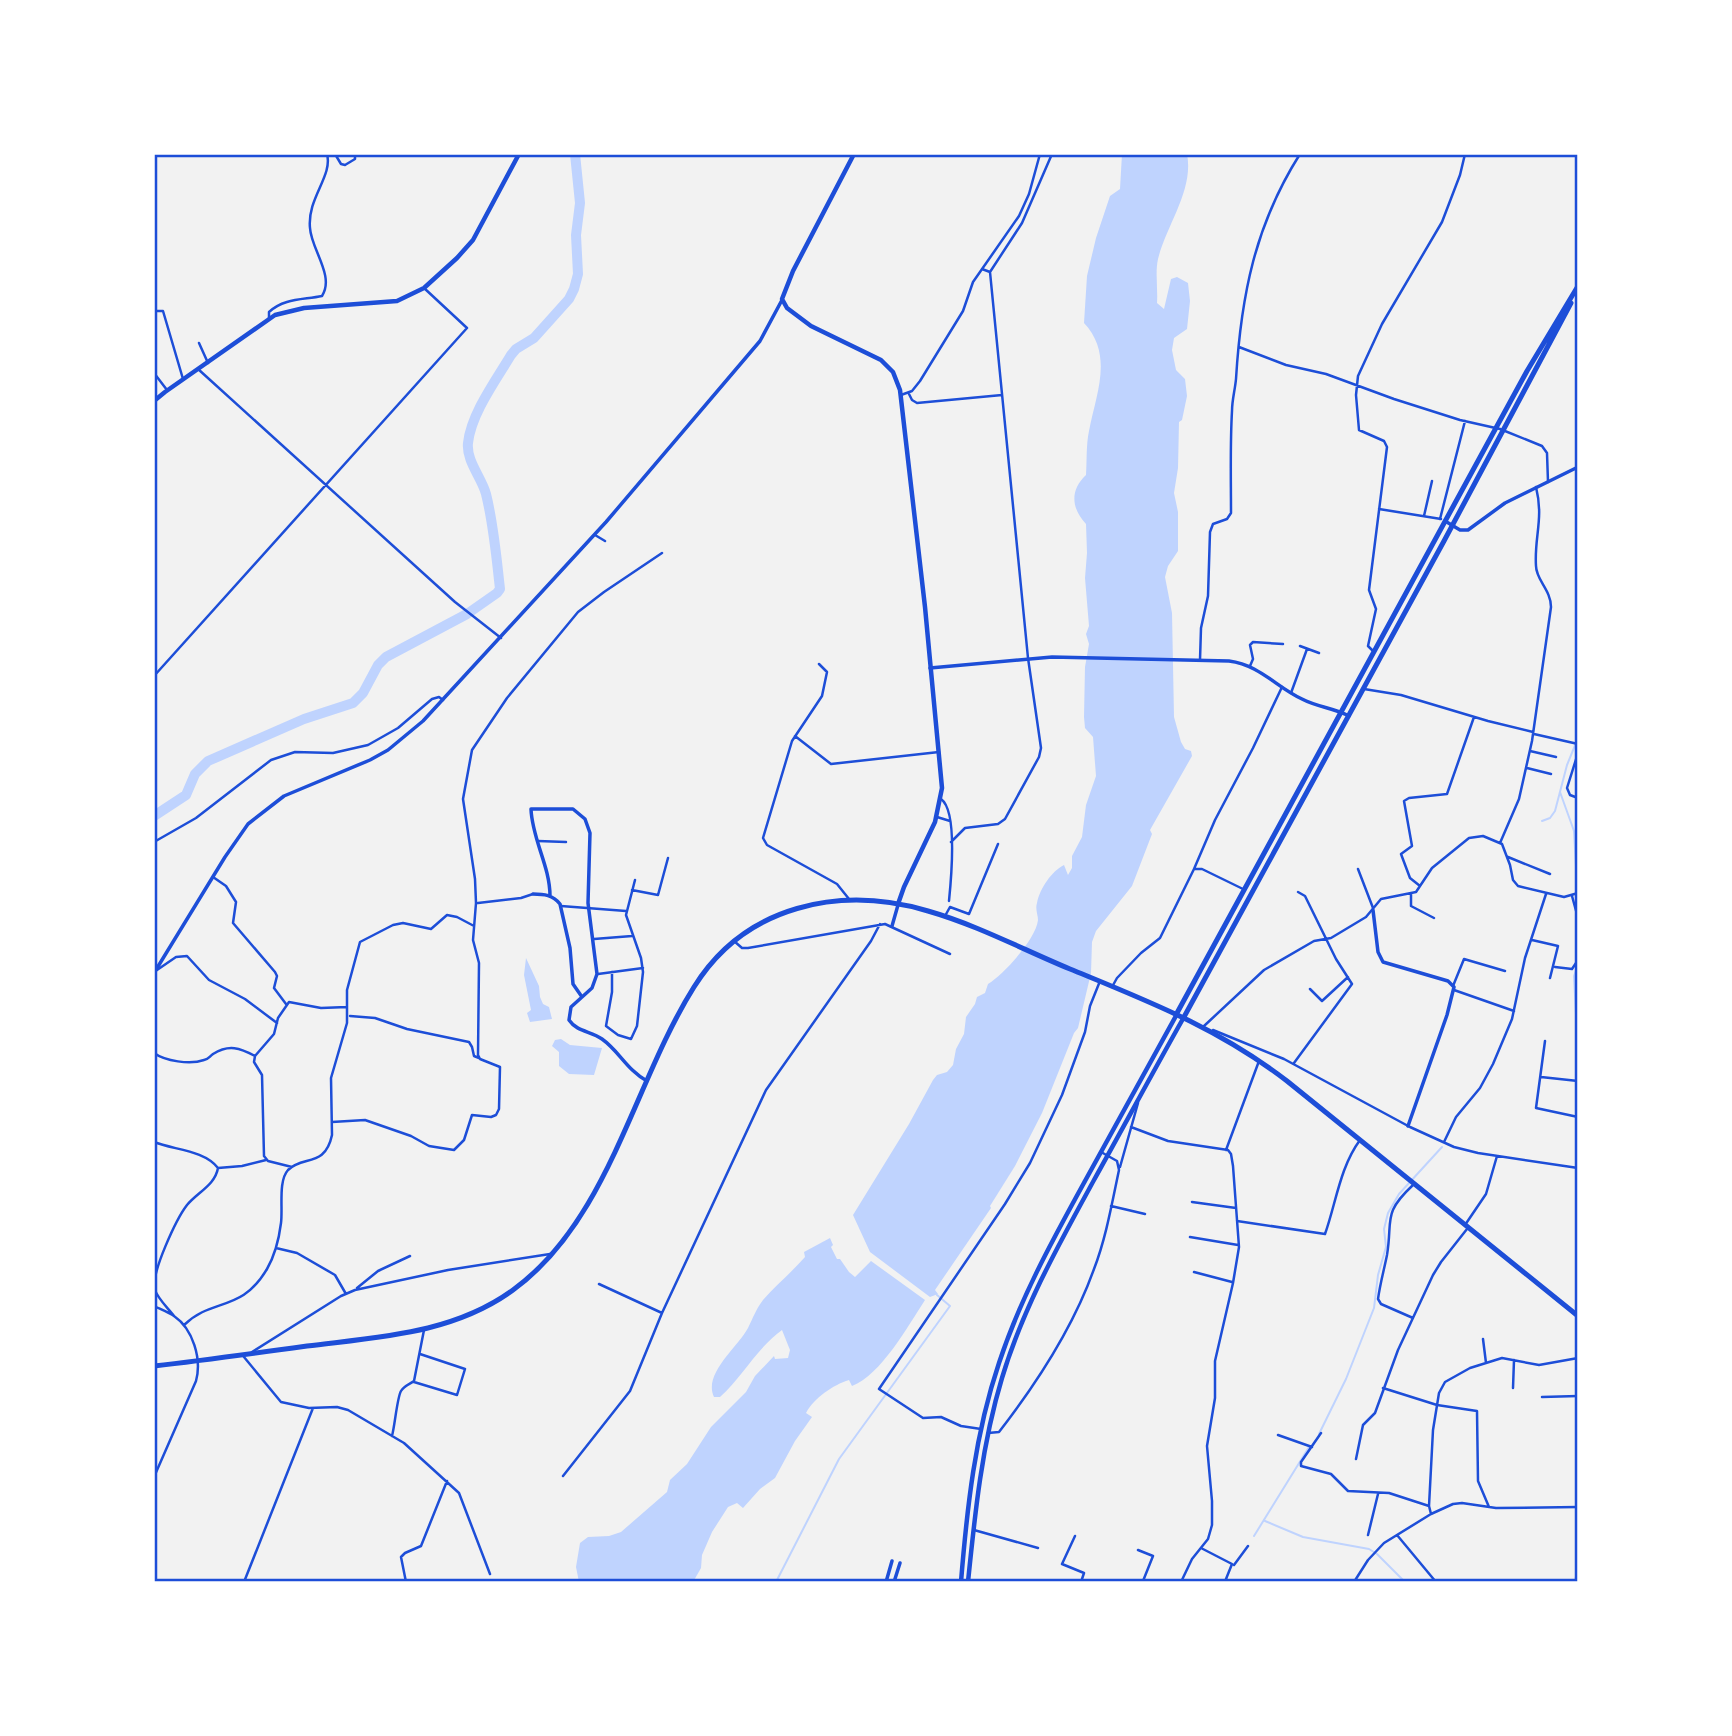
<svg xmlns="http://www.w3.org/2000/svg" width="1732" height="1736" font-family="Literata,serif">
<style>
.water{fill:#bfd3fe}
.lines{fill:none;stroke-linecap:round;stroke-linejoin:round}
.stream{stroke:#bfd3fe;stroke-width:2}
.river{stroke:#bfd3fe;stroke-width:10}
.minor{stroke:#1d4ed8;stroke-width:2.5}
.tertiary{stroke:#1d4ed8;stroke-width:3.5}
.secondary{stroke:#1d4ed8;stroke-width:4.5}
.primary{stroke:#1d4ed8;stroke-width:4.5}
.trunk{stroke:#1d4ed8;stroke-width:5}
.neatline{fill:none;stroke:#1d4ed8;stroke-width:2.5}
</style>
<rect width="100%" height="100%" fill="#f2f2f2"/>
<path class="water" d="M1122 154H1187C1194 190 1167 224 1158 259 1155 273 1158 288 1157 303L1164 309 1171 279 1177 277 1188 283 1190 301 1187 329 1174 338 1172 350 1176 370 1185 379 1187 396 1182 420 1179 422 1178 468 1174 493 1178 512V551L1168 566 1165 577 1172 613 1174 717 1181 742 1185 749 1191 751 1192 756 1150 830 1152 834 1132 886 1096 931 1092 942 1091 973 1078 1028 1074 1033 1042 1113 1015 1166 990 1206 991 1208 935 1290 938 1294 930 1297 870 1252 853 1215 909 1124 933 1080 937 1075 947 1072 953 1065 956 1049 964 1034 966 1017 975 1004 977 997 985 993 988 984C1004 974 1036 939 1038 920 1038 915 1035 909 1037 903 1040 888 1052 871 1064 865L1068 875 1072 868V856L1082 837 1086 805 1096 776 1093 737 1085 728 1084 717 1085 667 1089 644 1086 634 1089 626 1085 578 1087 553 1086 524C1071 508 1070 490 1086 475 1087 461 1086 445 1089 431 1096 394 1114 355 1084 323L1087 276 1096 238 1110 196 1120 189Z
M526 958 539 986 540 997 543 1004 549 1007 552 1019 530 1022 527 1013 531 1010 524 975Z
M561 1039 570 1045 602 1048 594 1075 569 1074 559 1066V1052L552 1046 555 1040Z
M830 1238 833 1245 831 1247 837 1259H840L849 1272 855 1277 871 1261 925 1300C908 1326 881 1375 852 1386L849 1380C833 1385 814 1398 806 1413L812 1417 795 1441 775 1478 760 1489 743 1508 737 1503 728 1507 712 1532 702 1555 701 1568 693 1582H579L576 1567 580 1543 588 1537 609 1536 621 1532 667 1492 670 1480 687 1464 711 1427 746 1392 755 1376 774 1356 775 1359 788 1358 790 1350 782 1330C757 1348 743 1376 720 1397H714C703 1374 737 1348 748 1328 753 1318 756 1309 763 1300 776 1285 792 1272 805 1257L804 1252Z"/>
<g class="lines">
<path class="stream" d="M1560 792 1574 831 1578 901
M1542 821 1550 818 1555 811 1567 765 1578 738
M1578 965 1574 976 1578 1052
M1319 1434 1346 1379 1374 1308 1378 1275 1386 1247 1384 1229 1388 1213 1399 1194 1442 1147
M1265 1521 1303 1537 1369 1549 1377 1554 1405 1582
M1254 1536 1309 1447
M776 1582 839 1459 950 1306 937 1295"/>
<path class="river" d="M154 816 186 795 195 774 208 761 304 719 353 703 363 693 378 665 386 657 467 614 497 593 500 589 499 580C496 552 493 522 486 494 482 478 466 461 468 443 471 414 496 380 511 355L516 349 534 338 569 299 574 289 578 274 576 235 580 203 575 154"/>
<path class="minor" d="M335 154 341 164 345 165 355 159V154
M982 269 990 272 1022 223 1052 154
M154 311H163L183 379
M269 318V312C284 298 303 300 322 296 335 276 311 249 310 228 307 198 333 176 327 154
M199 343 208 363
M1239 347 1286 365 1326 374 1394 399 1460 420 1500 429 1542 446 1547 453 1548 482
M198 369 455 602 501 638
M154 373 167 390
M909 394 912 400 917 403 1002 395
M901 395 912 391 920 381 963 311 973 282 1019 216 1029 194 1040 154
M1379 509 1441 519
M1424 516 1432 481
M1440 519 1465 421
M595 535 605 541
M1300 646 1319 653
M1374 652 1368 646 1376 609 1369 590 1387 447 1384 441 1359 430 1356 395 1358 376 1382 324 1442 222 1460 175 1465 154
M1200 660 1201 628 1208 596 1210 532 1213 524 1227 519 1231 513C1231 479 1230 445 1232 411 1232 400 1235 390 1236 379 1241 296 1255 225 1300 154
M819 664 827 672 822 696 792 741 763 838 767 845 837 884 849 899
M1250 666 1253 659 1250 645 1253 642 1283 644
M154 676 467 328 424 288
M1364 689 1401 695 1488 721 1533 732
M1291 693 1307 649
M1534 734 1578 744
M795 736 831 764 939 752
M1530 751 1556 757
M1578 753 1567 788 1570 795 1578 798
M1527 768 1551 774
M941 799C958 811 951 881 949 901
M937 817 950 821
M1578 821V837
M538 841 566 842
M154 842 196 818 271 760 295 752 333 753 368 745 398 728 432 699 439 697 443 700
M951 842 965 828 998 824 1005 819 1039 757 1041 748 1028 658 990 272
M1500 843 1519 799 1532 741 1551 607C1551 590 1536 580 1536 566 1534 537 1544 519 1536 487
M1508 857 1550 874
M1194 869 1215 820 1253 748 1282 687
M1358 869 1373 908
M213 877 226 886 236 902 233 923 275 972 277 976 274 988 286 1004
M1420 886 1410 878 1401 854 1412 846 1404 801 1409 798 1447 794 1474 717
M632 890 658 895 668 858
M1411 894V906L1434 918
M1572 896 1578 918
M478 903 521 898 533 894
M561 906 626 911
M945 916 950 907 969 914 998 844
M594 939 632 936
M1532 940 1558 946 1550 978
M734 941 742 948H748L885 924 950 954
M1555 967 1572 969 1578 960
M157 970 176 957 187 956 209 980 245 999 277 1023
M612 972V992L606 1026 618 1035 631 1039 637 1026 643 972 641 958 626 915 635 880
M598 974 643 968
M1453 986 1464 959 1505 971
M1112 987 1117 978 1141 953 1160 938 1194 869H1202L1243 889
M1310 989 1322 1001 1348 977
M1454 990 1514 1011
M350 1016 375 1018 407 1029 469 1042 472 1047 474 1056 479 1058
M1204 1026 1264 970 1314 941 1331 938 1366 917 1381 899 1416 892 1432 868 1469 838 1483 836 1502 844 1510 865 1513 880 1518 886 1564 897 1578 893
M1213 1030 1284 1059 1410 1127 1454 1147 1478 1153 1578 1168V1167
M1545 1041 1536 1108 1578 1117
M154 1053C165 1061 190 1065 204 1060 209 1059 209 1057 213 1054 229 1044 240 1048 255 1056
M1294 1063 1352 984 1336 959 1305 896 1298 892
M1541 1077 1578 1081
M332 1122 365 1120 411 1136 429 1146 454 1150 464 1140 472 1115 491 1117 496 1115 499 1109 500 1067 480 1059 478 1055 479 963 473 940 476 903 475 879 463 799 472 750 507 698 578 612 604 592 662 553
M1131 1127 1168 1141 1228 1150 1231 1154 1233 1166 1239 1247 1233 1283 1215 1361V1398L1207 1446 1212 1501V1525L1208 1539 1192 1559 1181 1582
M154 1142C174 1150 204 1150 218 1168 215 1185 198 1192 187 1205 177 1218 150 1274 155 1290 158 1299 168 1308 174 1316
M1444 1142 1456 1117 1480 1088 1493 1064 1512 1019 1525 958 1546 894
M1226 1150 1259 1061
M292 1167 268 1161 264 1156 262 1075 254 1062 255 1056 274 1034 278 1018 289 1002 321 1008 347 1007
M1120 1167 1138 1103
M218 1168 242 1166 266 1160
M1192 1202 1236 1208
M1111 1206 1145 1214
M1237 1221 1325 1234C1336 1203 1340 1167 1360 1140
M1465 1225 1486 1194 1497 1156
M1190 1237 1238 1245
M276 1248 297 1253 335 1275 346 1294
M1194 1272 1232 1282
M599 1284 662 1313
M357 1288 378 1271 410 1256
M154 1306C160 1309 168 1312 174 1316 193 1329 202 1359 196 1381L154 1477
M1413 1318 1381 1304 1378 1299C1380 1284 1384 1270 1387 1255 1393 1219 1382 1214 1413 1185
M184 1325C213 1297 241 1313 267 1269 275 1255 279 1239 281 1223 283 1208 278 1181 288 1170 303 1155 325 1168 332 1135L331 1078 347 1023V990L360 942 393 925 403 923 431 929 447 915 457 917 474 926
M1483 1339 1486 1363
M252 1352 341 1296 355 1290 448 1270 550 1254
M244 1357 281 1402 309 1408 337 1407 348 1410 404 1443 459 1493 490 1574
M414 1382 457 1395 465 1369 420 1354
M1383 1388 1437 1405 1477 1411 1478 1481 1489 1507
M1513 1388 1514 1360
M1542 1397 1578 1396
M981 1429 961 1426 941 1417 923 1418 879 1389 1005 1204 1030 1163 1062 1095 1085 1032 1090 1006 1100 981
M988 1433 999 1432C1037 1383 1073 1328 1094 1269 1106 1238 1112 1203 1119 1170L1117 1161 1101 1152
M1321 1433 1301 1462V1466L1331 1474 1348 1491 1389 1493 1429 1506
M1278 1435 1312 1447
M392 1436C395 1425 397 1398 401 1391 404 1386 410 1384 414 1381L424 1330
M154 1439V1466
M1356 1459 1363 1425 1375 1413 1398 1350 1433 1275 1441 1262 1467 1229
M563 1476 630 1391 662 1313 766 1090 871 941 880 924
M1431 1514 1429 1506 1433 1430 1439 1393 1445 1382 1470 1368 1502 1358 1539 1365 1578 1358
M974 1530 1038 1548
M1368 1535 1378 1494
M1397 1535 1436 1582
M1075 1536 1062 1564 1084 1573 1081 1582
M1201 1548 1232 1564 1226 1579 1229 1582
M1138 1550 1153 1556 1143 1581 1146 1582
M1234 1565 1248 1546
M244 1582 313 1408
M406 1582 401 1557 405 1553 421 1546 447 1481
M1354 1582 1368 1560 1384 1543 1431 1514 1453 1504 1462 1503 1496 1508 1578 1507
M1576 1582 1578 1534"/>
<path class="tertiary" d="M1445 521 1460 530H1468L1505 503 1578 467
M930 668 1052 657 1229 661C1260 665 1276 687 1302 699 1317 707 1334 708 1349 716
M533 894C544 894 553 895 560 904L570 948 573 984 582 997
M550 896C550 866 532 839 531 809H573L585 819 590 833 588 903 597 974 592 988 571 1007 569 1020C577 1032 591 1031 602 1039 619 1051 627 1070 647 1081
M1373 910 1378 952 1383 962 1448 981 1454 987 1447 1015 1408 1126
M892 926 898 905
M154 973 225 857 248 824 284 796 370 760 388 750 423 721 606 522 760 341 782 300
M886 1582 892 1561
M894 1582 900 1563"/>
<path class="secondary" d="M854 154 793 271 782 299 787 308 811 326 881 360 893 372 900 390 925 607 942 788 935 822 904 887 898 904
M154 401 165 392 275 315 304 308 397 301 424 288 457 258 473 240 519 154"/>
<path class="primary" d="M961 1582C967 1508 975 1434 999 1363 1020 1299 1052 1241 1085 1181 1115 1126 1146 1070 1177 1014
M968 1582C975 1513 982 1444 1002 1378 1023 1308 1059 1244 1094 1180 1124 1126 1153 1072 1184 1017"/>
<path class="trunk" d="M1177 1013 1527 371 1578 286
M1184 1017 1444 541 1571 303
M154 1366C205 1360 256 1353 307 1346 378 1337 453 1334 513 1290 609 1220 633 1084 694 987 745 905 840 885 928 911 977 925 1024 950 1070 969 1150 1002 1218 1028 1287 1081L1578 1316"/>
</g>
<rect width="1732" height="1736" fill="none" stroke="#ffffff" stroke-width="312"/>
<rect x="156" y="156" width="1420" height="1424" class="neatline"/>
</svg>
